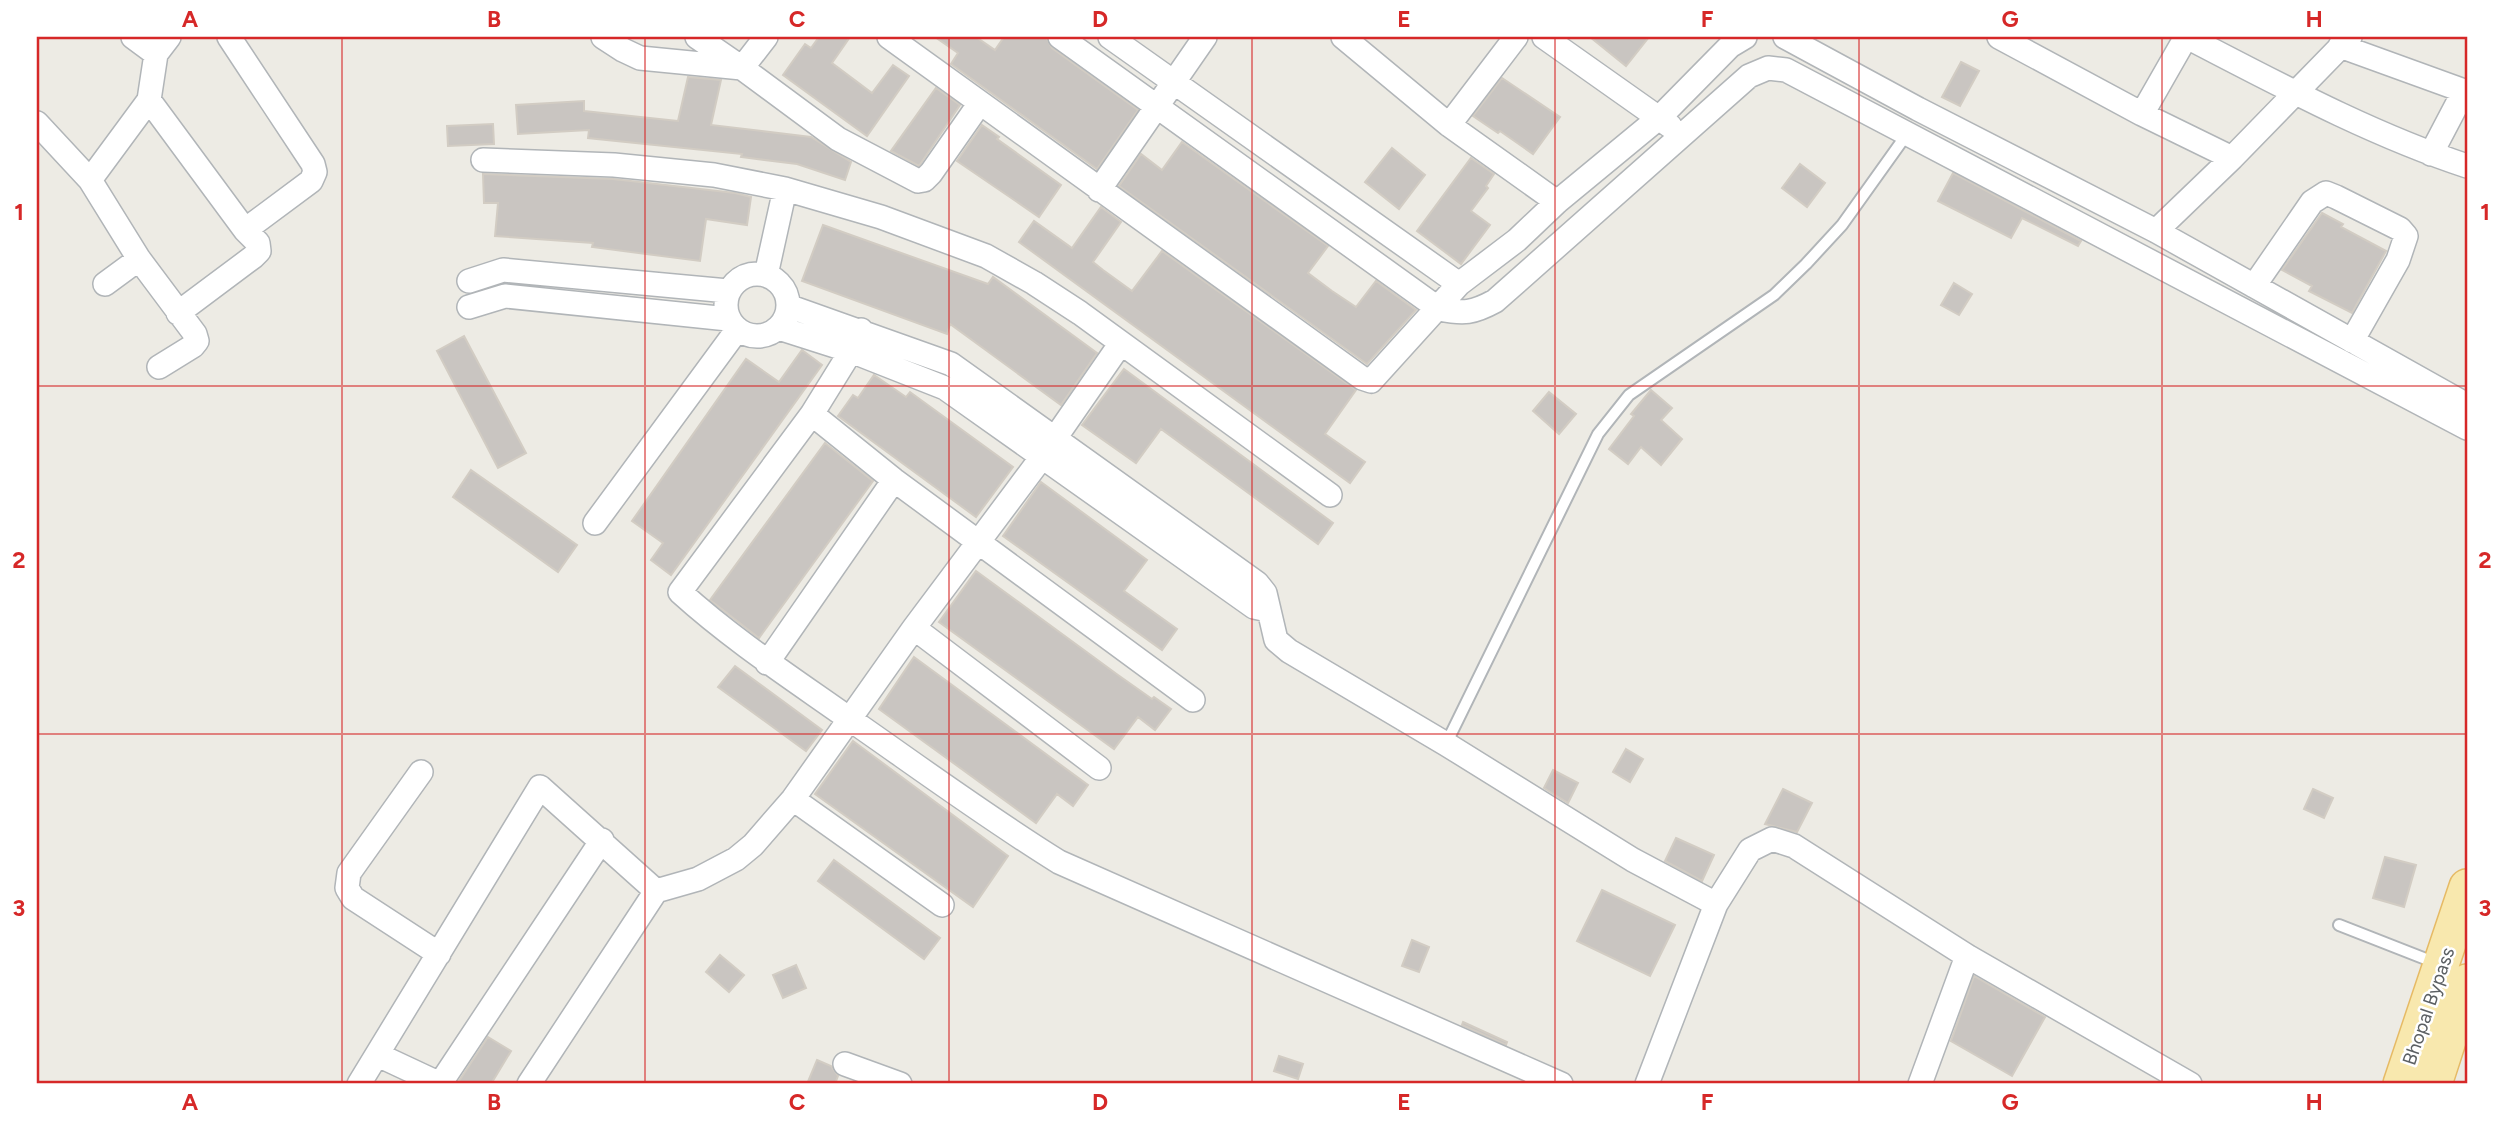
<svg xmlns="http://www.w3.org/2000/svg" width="2504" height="1121" font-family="Figtree,sans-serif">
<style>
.building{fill:#c9c5c1;stroke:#d2ccc3;stroke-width:2}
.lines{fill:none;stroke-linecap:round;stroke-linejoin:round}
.lane-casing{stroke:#b1b5b8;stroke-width:14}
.street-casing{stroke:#b1b5b8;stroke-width:26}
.primary-casing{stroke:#e6ba65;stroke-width:38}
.lane{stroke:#fff;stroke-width:10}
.street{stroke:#fff;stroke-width:23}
.primary{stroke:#f8e8ae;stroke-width:35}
.grid{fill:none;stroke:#d62828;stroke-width:2;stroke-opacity:0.55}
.labels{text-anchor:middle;stroke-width:5;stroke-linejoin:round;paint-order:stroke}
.street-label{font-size:19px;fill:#5c6063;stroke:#fff}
.neatline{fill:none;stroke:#d62828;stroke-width:2.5}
.grid-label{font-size:23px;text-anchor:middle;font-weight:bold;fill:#d62828}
</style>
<rect width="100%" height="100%" fill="#edebe4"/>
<path class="building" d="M819 37H850L832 63 872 93 893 65 909 76 867 136 783 75 805 44 811 48Z
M935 37H976L995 50 1004 37H1046L1052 48 1138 110 1097 169 951 64 958 53Z
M1590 37H1649L1626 66Z
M1961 62 1979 71 1960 106 1942 97Z
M688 77 721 80 711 125 811 137 851 162 845 180 797 164 741 157 742 154 588 138 589 130 518 134 516 105 584 101V111L678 121Z
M1502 78 1560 117 1533 154 1500 131 1498 133 1473 116Z
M936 88 960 105 919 166 891 151Z
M493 124 494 144 448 146 447 126Z
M982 125 999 137 997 139 1061 185 1039 217 957 161Z
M1182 142 1328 246 1308 273 1332 291 1356 307 1376 281 1416 310 1367 364 1119 186 1141 154 1162 170Z
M1392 148 1425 175 1399 209 1365 182Z
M1471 158 1494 174 1486 186 1488 188 1471 211 1490 225 1461 264 1417 231Z
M1800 164 1825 183 1807 207 1782 188Z
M1953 173 2081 241 2078 246 2022 218 2011 238 1938 201Z
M483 174 613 179 735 193 751 197 747 225 706 219 700 261 592 247 593 243 495 236 498 203H484Z
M1101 207 1121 222 1093 262 1103 270 1132 291 1162 251 1356 390 1325 434 1365 462 1350 483 1019 242 1034 221 1072 248Z
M2322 213 2343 224 2341 227 2386 251 2352 313 2309 291 2312 286 2282 270Z
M823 225 988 284 993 277 1097 353 1061 405 950 324 947 334 802 281Z
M1954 283 1972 294 1959 315 1941 305Z
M464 336 526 453 498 468 437 351Z
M802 350 822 365 671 575 651 560 663 543 632 521 746 359 779 382Z
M1124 369 1333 523 1318 544 1161 429 1136 463 1082 425Z
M874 375 906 397 910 392 1013 467 976 517 838 416 853 395 858 398Z
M1651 390 1672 408 1661 420 1682 439 1661 465 1641 447 1628 464 1609 449 1634 416 1631 414Z
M1549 392 1576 414 1559 434 1533 411Z
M825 443 873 481 759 638 710 600Z
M471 470 577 545 558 572 453 497Z
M1041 482 1147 560 1124 591 1177 629 1162 650 1003 536Z
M976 571 1118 675 1152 699 1154 697 1171 709 1155 730 1138 717 1114 749 939 622Z
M914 657 1088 785 1073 806 1057 794 1036 823 879 709Z
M735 666 822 730 806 751 718 687Z
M853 741 1008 856 973 907 815 794Z
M1626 749 1643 759 1630 782 1613 772Z
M1553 770 1578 783 1568 803 1544 788Z
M1783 789 1812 803 1797 832 1765 824Z
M2313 789 2333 798 2324 818 2304 809Z
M1676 838 1714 855 1702 881 1665 861Z
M2385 857 2416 865 2404 907 2373 898Z
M834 860 940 938 924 959 818 881Z
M1602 890 1675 925 1650 976 1577 941Z
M1412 940 1429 947 1419 972 1402 966Z
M720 955 744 975 729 992 706 972Z
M796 965 806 988 783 998 773 975Z
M1974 976 2045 1017 2012 1076 1951 1041Z
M1463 1022 1507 1042 1506 1045 1462 1025Z
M488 1037 511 1051 491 1084H465L459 1081Z
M1279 1056 1303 1064 1298 1079 1274 1071Z
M817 1060 831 1066 838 1076 835 1084H807Z"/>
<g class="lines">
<g class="lane-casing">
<path id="lane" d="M1446 744 1598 434 1629 395 1774 295 1806 264 1842 225 1907 134
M2339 925 2436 963"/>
</g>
<g class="street-casing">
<path id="street" d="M133 37 156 54
M229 37 313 164 315 172 311 181 245 230
M603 37 623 50 640 58 742 68 838 139 918 181 924 180 931 173 980 103
M697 37 742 68 766 37
M889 37 1362 378 1371 381 1459 284 1517 240 1557 202 1660 117 1730 46 1745 37
M1060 37 1439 309C1464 314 1473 313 1495 301L1749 76 1768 68 1786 70 2467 428
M1110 37 1459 284
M1343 37 1449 125 1557 202
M1544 37 1670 126
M1785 37 1918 109 2156 231 2467 405
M1999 37 2142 114 2232 158
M2187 37C2278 84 2370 134 2467 166
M2340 46 2467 92
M149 100 245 230 258 243 259 251 253 257 178 313
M2142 114 2186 37
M37 123 90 180 139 259 195 334 197 341 193 346 159 367
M1449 125 1516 37
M2431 154 2464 91
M483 160 614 165 714 175 785 189 881 217 986 256 1034 283 1080 313 1330 495
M90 180 149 100 156 54 169 37
M1099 190 1205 37
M2156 231 2232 158 2350 37
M726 305a31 31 0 1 1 62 0a31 31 0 1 1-62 0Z
M766 275 785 189
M469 281 503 270 728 291
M105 284 139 259
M2254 286 2312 202 2326 193 2336 197 2400 229 2406 236 2398 260 2352 341
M788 306 951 364 1257 583 1265 593 1276 640 1289 651 1446 744 1633 860 1716 904
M469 307 505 296 728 319
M779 328 851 351 945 388 1254 607 1268 610
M861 330 851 351 812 414 680 592C733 640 793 679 851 720 920 768 988 818 1059 862L1561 1084
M812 414 894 480 1193 700
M595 523 737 330
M914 628 1099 768
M767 663 894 480
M421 772 349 873 347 888 353 898 439 954
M793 799 942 905
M378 1055 440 1084
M845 1064 900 1084
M359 1084 540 787 656 891
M440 1084 602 840
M529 1084 656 891 698 879 736 859 753 845 793 799 914 628 1042 457 1121 343
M1647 1084 1716 904 1750 850 1772 839 1794 846 1967 956 2190 1084
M1920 1084 1967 956"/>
</g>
<g class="primary-casing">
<path id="primary" d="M2401 1084 2467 887
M2434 1084 2467 982"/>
</g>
<use href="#lane" class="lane"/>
<use href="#street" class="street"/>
<use href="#primary" class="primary"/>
</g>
<path class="grid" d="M342 37V1084M645 37V1084M949 37V1084M1252 37V1084M1555 37V1084M1859 37V1084M2162 37V1084M37 386H2467M37 734H2467"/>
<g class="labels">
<g class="street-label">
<text transform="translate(2428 1006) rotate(-71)" y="7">Bhopal Bypass</text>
</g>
</g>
<rect width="2504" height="1121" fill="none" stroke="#ffffff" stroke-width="77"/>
<rect x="38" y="38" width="2428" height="1044" class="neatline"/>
<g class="grid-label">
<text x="190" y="27">A</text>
<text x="494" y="27">B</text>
<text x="797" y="27">C</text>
<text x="1100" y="27">D</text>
<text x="1404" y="27">E</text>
<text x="1707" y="27">F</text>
<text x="2010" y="27">G</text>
<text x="2314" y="27">H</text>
<text x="19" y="220">1</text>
<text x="2485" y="220">1</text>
<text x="19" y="568">2</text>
<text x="2485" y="568">2</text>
<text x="19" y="916">3</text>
<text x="2485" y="916">3</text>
<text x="190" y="1110">A</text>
<text x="494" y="1110">B</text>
<text x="797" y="1110">C</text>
<text x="1100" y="1110">D</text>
<text x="1404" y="1110">E</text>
<text x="1707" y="1110">F</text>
<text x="2010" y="1110">G</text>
<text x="2314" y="1110">H</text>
</g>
</svg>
